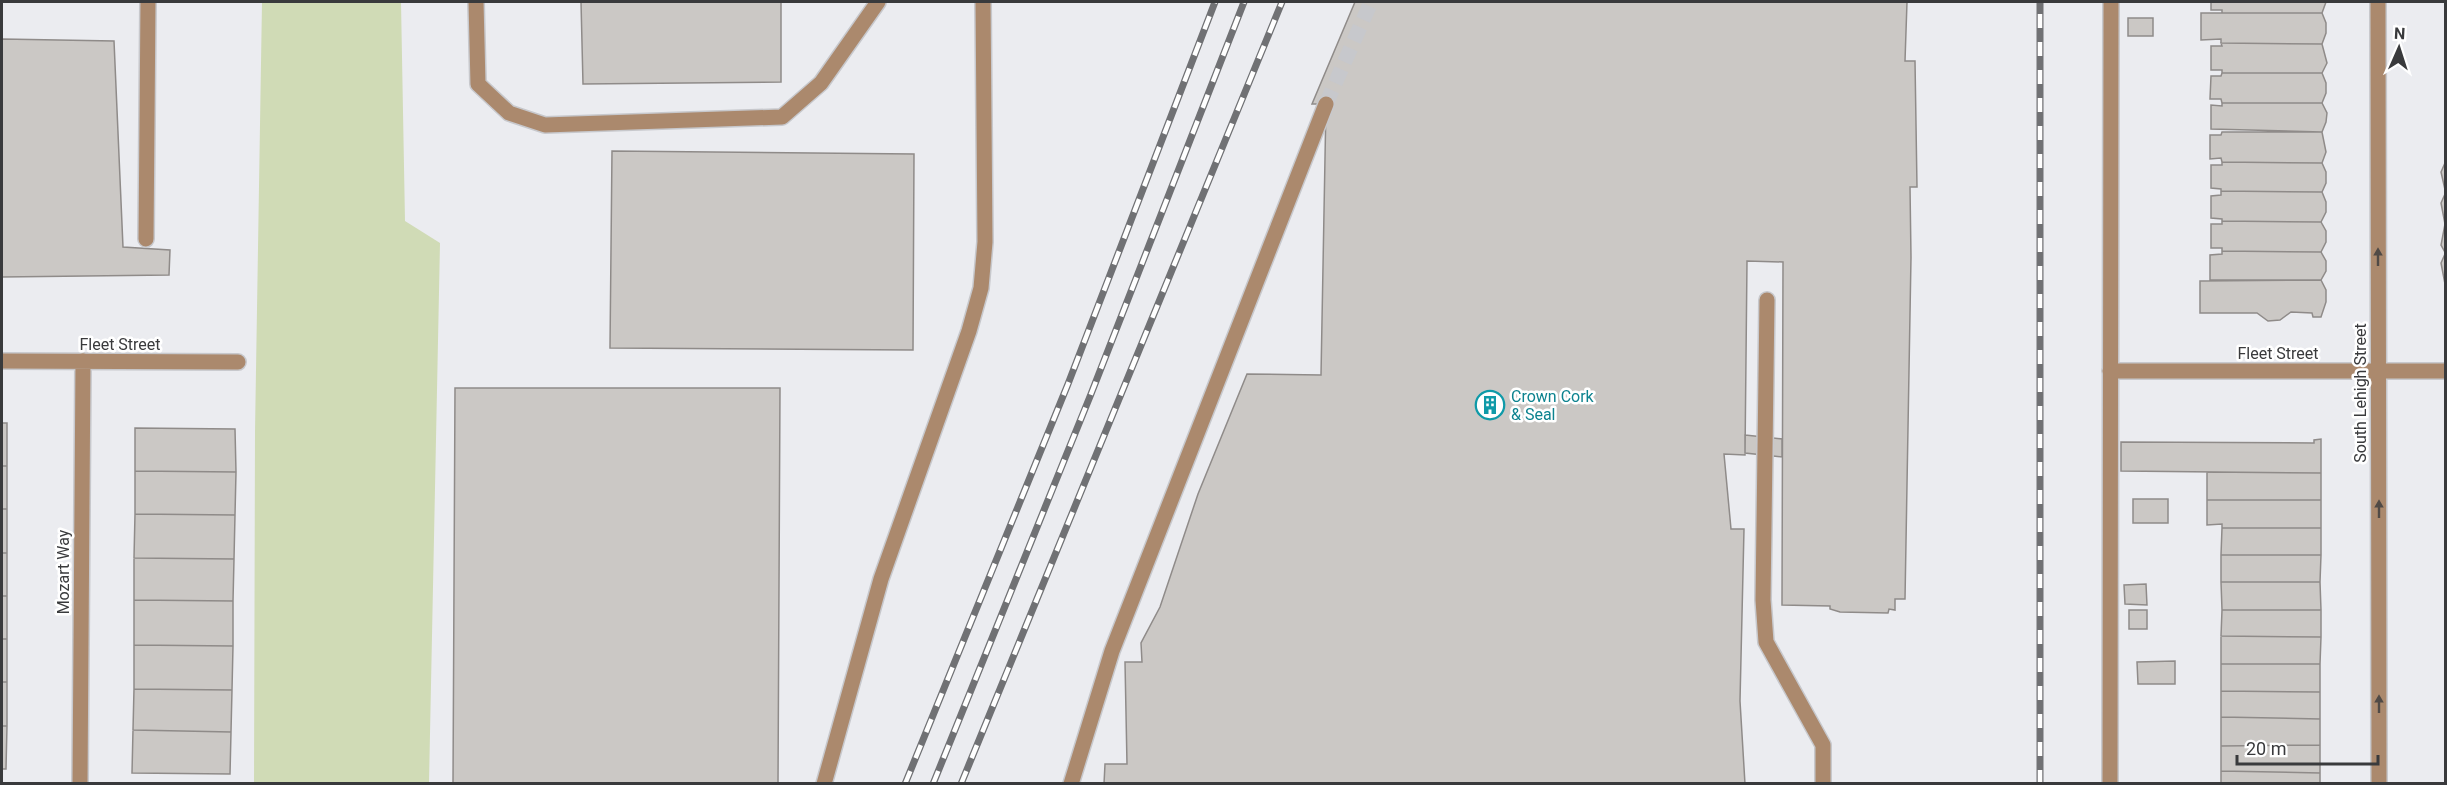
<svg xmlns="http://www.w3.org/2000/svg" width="2447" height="785" font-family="Roboto,sans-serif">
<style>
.green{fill:#d0dbb6}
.building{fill:#cbc8c5;stroke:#8f8b89;stroke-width:1.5}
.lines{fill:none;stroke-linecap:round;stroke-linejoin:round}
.minor-tunnel{stroke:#c7c8cc;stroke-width:15;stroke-dasharray:15 8;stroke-linecap:butt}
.minor-casing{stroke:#c7c8cc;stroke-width:18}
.minor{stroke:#ab896d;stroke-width:15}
.rail-casing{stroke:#707174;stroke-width:7}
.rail{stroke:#fff;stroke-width:4.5;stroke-dasharray:14;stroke-linecap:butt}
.oneway{fill:#504a46}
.labels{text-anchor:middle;stroke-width:5;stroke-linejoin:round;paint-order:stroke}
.street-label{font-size:16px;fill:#393a3c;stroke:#fff}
.culture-label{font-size:16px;fill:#0d838f;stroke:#fff;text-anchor:start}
</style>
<rect width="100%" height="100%" fill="#ebecf0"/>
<path class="green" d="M262 2H401L405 221 440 243 429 783H254L255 432Z"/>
<path class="building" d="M581 2H781V82L583 84Z
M1355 2H1907L1905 61H1915L1917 187H1910L1911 257 1905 599H1895V610L1889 609 1888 613 1840 612 1830 609V606L1782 605 1783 262 1747 261 1745 455 1724 454 1731 529H1744L1740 701 1745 784H1104L1105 764H1127L1125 662H1142L1141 643 1160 607 1198 494 1247 374 1321 375 1326 104H1312Z
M2211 2H2326L2322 13H2222V10H2211Z
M2201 13H2322L2326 23V33L2322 44 2221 43V39L2201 40Z
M2128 18H2153V36H2128Z
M2 39 114 41 123 247 170 250 169 275 2 277Z
M2221 43 2322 44 2327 63 2322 73H2222V70H2211V46H2222Z
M2222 73H2322L2326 83V93L2322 103H2222L2221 99H2210L2211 76H2221Z
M2222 103H2322L2327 113 2326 122 2322 132 2211 129V105L2222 106Z
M2222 132H2322L2326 152 2322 163 2222 162 2221 158 2210 159V135H2221Z
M612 151 914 154 913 350 610 348Z
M2222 162 2322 163 2326 172V183L2322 192 2221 191V189L2211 188V165H2222Z
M2445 163H2446V194L2441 172Z
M2221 191 2322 192 2326 202V212L2321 222 2222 221V219L2211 218V196L2221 195Z
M2445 194 2446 224H2445L2441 203Z
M2222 221 2321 222 2326 231V242L2321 252 2222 251V248H2211V224H2222Z
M2445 224H2446V254L2441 245Z
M2222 251 2321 252 2326 261V271L2321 280H2210V255L2222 254Z
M2445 254 2446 284H2445L2441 263Z
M2321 280 2326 290V302L2321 317H2313L2312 313 2291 312 2280 320 2268 321 2257 313H2200V281Z
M455 388H780L778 784H453Z
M2 423H7V466H2Z
M135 428 235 429 236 472 135 471Z
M1745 435 1782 439V457L1745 453Z
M2321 439V473L2121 471V442L2314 443V440Z
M2 466H7V509H2Z
M135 471 236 472 235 515 135 514Z
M2207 472 2321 473V500H2207Z
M2133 499H2168V523H2133Z
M2207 500H2321V528H2222V524L2207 525Z
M2 509H7V553H2Z
M135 514 235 515 234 559 134 558Z
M2222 528H2321V555H2221Z
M2 553H7V596H2Z
M2221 555H2321L2320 582H2221Z
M134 558 234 559 233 601 134 600Z
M2221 582H2320L2321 610H2222Z
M2146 584 2147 605 2125 604 2124 585Z
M2 596H7V639H2Z
M134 600 233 601V646L134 645Z
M2129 610H2147V629H2129Z
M2222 610H2321V637L2221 636Z
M2221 636 2321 637 2320 664H2221Z
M2 639H7V682H2Z
M134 645 233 646 232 690 134 689Z
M2175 661V684H2138L2137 662Z
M2221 664H2320V692L2221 691Z
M2 682H7V726H2Z
M134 689 232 690 231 732 133 730Z
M2221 691 2320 692V719L2221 717Z
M2221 717 2320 719V745L2221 746Z
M2 726H7L6 769H2Z
M133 730 231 732 230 774 132 773Z
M2320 745V773L2221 771V746Z
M2221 771 2320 773V784H2221Z"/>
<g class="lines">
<path class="minor-tunnel" d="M1326 104 1371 2"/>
<g class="minor-casing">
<path id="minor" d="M476 2 478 84 509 113 545 125 782 117 821 83 878 2
M2378 2 2379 784
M146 239 148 2
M1767 300 1763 600 1766 642 1823 745V784
M2 361 238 362
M2110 371H2446
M80 784 83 361
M824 784 881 579 969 331 981 288 985 242 983 2
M1071 784 1112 651 1326 104
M2110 784 2111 2"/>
</g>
<use href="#minor" class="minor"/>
<g class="rail-casing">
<path id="rail" d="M905 784 1068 384 1215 2
M933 784 1091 394 1244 2
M961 784 1282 2
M2040 784V2"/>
</g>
<use href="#rail" class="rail"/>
</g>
<defs><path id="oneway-solid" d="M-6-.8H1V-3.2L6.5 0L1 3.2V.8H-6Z" transform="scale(1.5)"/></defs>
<g class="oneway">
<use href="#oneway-solid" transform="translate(2378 257) rotate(-90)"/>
<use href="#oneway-solid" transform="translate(2379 509) rotate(-90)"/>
<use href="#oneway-solid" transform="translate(2379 704) rotate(-90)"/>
</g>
<defs>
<g id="building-ring" transform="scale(1.5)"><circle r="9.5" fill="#fff" stroke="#0f9aa8" stroke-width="1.5"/><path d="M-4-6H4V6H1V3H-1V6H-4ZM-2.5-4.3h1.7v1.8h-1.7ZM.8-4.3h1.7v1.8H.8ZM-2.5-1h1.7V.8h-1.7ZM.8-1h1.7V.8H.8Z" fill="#0f9aa8"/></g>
</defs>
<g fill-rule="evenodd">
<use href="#building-ring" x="1490" y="405"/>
</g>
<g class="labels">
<g class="street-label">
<text x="120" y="350">Fleet Street</text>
<text x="2278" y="359">Fleet Street</text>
<text transform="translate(2360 393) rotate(-90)" y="6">South Lehigh Street</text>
<text transform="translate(63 572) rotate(-90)" y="6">Mozart Way</text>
</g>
<g class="culture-label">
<text x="1511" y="402">Crown Cork<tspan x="1511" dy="18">&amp; Seal</tspan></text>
</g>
</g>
<rect width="2447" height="785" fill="none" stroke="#393a3c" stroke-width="6"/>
<g transform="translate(2399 48) rotate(3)" stroke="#ffffff" stroke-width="4.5" paint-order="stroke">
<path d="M0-4.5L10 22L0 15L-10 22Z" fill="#393a3c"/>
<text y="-9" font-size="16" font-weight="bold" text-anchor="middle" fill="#393a3c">N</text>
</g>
<path d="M2237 755v9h141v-9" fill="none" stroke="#393a3c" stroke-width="3"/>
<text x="2246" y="755" font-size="18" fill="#393a3c" stroke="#ffffff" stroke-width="4.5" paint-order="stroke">20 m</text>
</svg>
